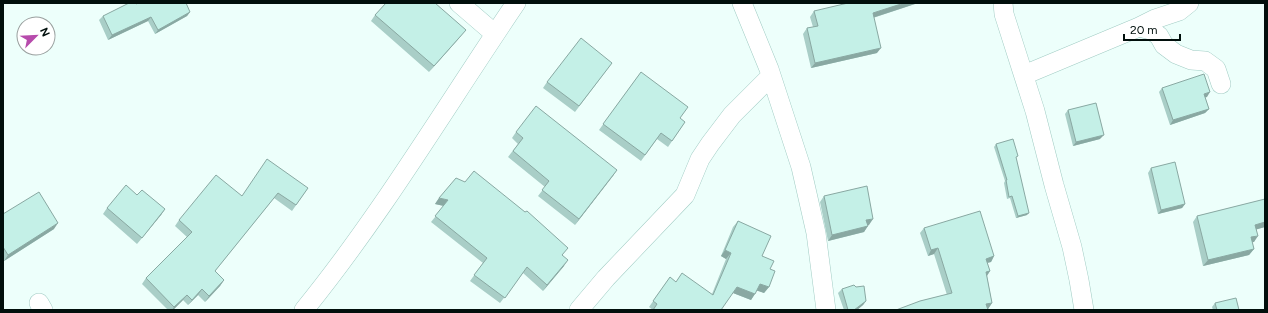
<svg xmlns="http://www.w3.org/2000/svg" width="1268" height="313" font-family="Figtree,sans-serif">
<style>
.lines{fill:none;stroke-linecap:round;stroke-linejoin:round}
.minor-casing{stroke:#a1ccc4;stroke-width:20}
.minor{stroke:#fff;stroke-width:19}
.wall{fill:#a9cec7}
.shaded-wall{fill:#89a8a2}
.building{fill:#c4f0e7;stroke:#89a8a2}
</style>
<rect width="100%" height="100%" fill="#edfffb"/>
<g class="lines">
<g class="minor-casing">
<path id="minor" d="M459 3 495 34
M742 3 769 69 801 167 816 233 826 310
M1003 3 1004 14 1035 111 1054 185 1072 247 1079 280 1084 310
M1139 27 1155 19 1179 11 1189 3
M1024 75 1139 27 1151 30 1159 36 1164 45 1176 54 1191 60 1205 61 1216 69 1221 84
M39 303 43 310
M304 310C382 214 446 106 516 3
M579 310 606 278 685 195 700 159 710 144 732 115 771 76"/>
</g>
<use href="#minor" class="minor"/>
</g>
<path class="wall" d="M136 4 190 12 187 16 155 34 148 21 108 40 99 20 103 16Z
M915 4 873 18 877 53 811 68 803 34 807 28 813 27 810 17 814 11Z
M375 15 461 36 429 72 371 21Z
M612 63 575 112 543 88 547 82Z
M641 72 680 119 685 122 668 147 657 139 641 161 599 130Z
M1162 88 1207 97H1205L1209 109 1205 113 1170 125 1159 92Z
M1068 110 1100 139 1073 146 1065 114Z
M516 132 617 170 575 225 538 196 545 187 508 157 518 144 512 138Z
M996 144 1016 158 1027 215 1016 218 1010 198 1007 199 1004 183 1005 181 994 147Z
M1151 168 1185 204 1182 208 1158 214 1148 173Z
M308 188 292 211 274 198 215 271 224 280 220 286 205 302 198 295 188 305 183 300 173 310H168L142 284 146 278 187 237 175 226 179 220 242 196Z
M137 195 165 209 161 215 137 244 103 214 107 208Z
M824 196 869 225H868L864 232 828 241 820 202Z
M439 198 563 255 564 266 543 291 523 273 500 303 470 281 483 263 431 222 444 206 435 204Z
M1265 200V227L1257 229 1254 242H1252L1254 249 1249 255 1203 266 1193 222 1197 216Z
M3 214 54 229 4 261 3 260Z
M738 221 762 256 770 269 769 287 764 293 757 290 751 300 733 293 653 310 649 307 670 277 676 282 712 294 726 259 721 256 733 227Z
M924 228 994 256 991 262 987 263 990 271 987 276 992 303 988 309H987L947 295 934 254 928 256 920 233Z
M842 289 866 301 863 305 857 310H844L838 293Z
M1215 303 1239 310H1213L1212 307Z"/>
<path class="shaded-wall" d="M904 3H915V4L869 19 873 13Z
M190 12 187 16 155 34 158 30Z
M151 17 148 21 108 40 112 35Z
M466 30 461 36 429 72 434 66Z
M881 48 877 53 811 68 815 63Z
M1210 92 1207 97 1201 99 1204 94Z
M1209 109 1205 113 1170 125 1173 120Z
M1104 135 1100 139 1073 146 1076 142Z
M617 170 613 176 575 225 579 219Z
M439 198 448 200 444 206 435 204Z
M1185 204 1182 208 1158 214 1161 210Z
M165 209 161 215 137 244 142 238Z
M1029 213 1027 215 1016 218 1018 216Z
M873 219 869 225 862 226 866 220Z
M1265 222V227L1251 231 1255 225Z
M58 223 54 229 4 261 8 255Z
M868 226 864 232 828 241 832 235Z
M1258 236 1254 242 1247 243 1251 237Z
M938 248 934 254 928 256 931 250Z
M1254 249 1249 255 1203 266 1208 260Z
M725 250 731 253 726 259 721 256Z
M994 256 991 262 982 264 986 259Z
M568 260 564 266 543 291 547 285Z
M990 271 986 277V272Z
M224 280 220 286 205 302 209 296Z
M760 284 769 287 764 293 755 290Z
M737 287 755 294 751 300 733 293Z
M202 289 198 295 188 305 192 300Z
M187 295 183 300 173 310H172L174 307Z
M866 301 863 305 857 310H854Z
M992 303 988 309 983 310 986 304Z"/>
<path class="building" d="M129 3H135L136 4 138 3H186L190 12 158 30 151 17 112 35 103 16Z
M386 3H435L466 30 434 66 375 15Z
M848 3H904L873 13 881 48 815 63 807 28 818 26 814 11Z
M581 38 612 63 579 106 547 82Z
M641 72 688 107 680 118 685 122 672 141 661 133 645 155 603 124Z
M1204 74 1210 92 1204 94 1209 109 1173 120 1162 88Z
M1096 103 1104 135 1076 142 1068 110Z
M536 106 617 170 579 219 542 190 549 181 513 151 523 138 516 132Z
M1013 139 1018 156 1016 157 1029 213 1018 216 1012 196 1009 197 1006 180H1007L996 144Z
M267 159 308 188 296 205 278 193 215 271 224 280 209 296 202 289 192 300 187 295 174 307 146 278 192 232 179 220 216 175 242 196Z
M1175 162 1185 204 1161 210 1151 168Z
M474 171 525 212 527 211 568 248 562 255 568 260 547 285 527 267 505 298 474 275 487 258 435 216 448 200 439 198 456 178 465 182Z
M126 185 137 195 142 190 165 209 142 238 107 208Z
M867 186 873 219 866 220 868 226 832 235 824 196Z
M39 192 58 223 8 255 3 247V214Z
M1265 199V222L1255 225 1258 236 1251 237 1254 249 1208 260 1197 216Z
M980 211 994 256 986 259 990 271 986 272 992 303 986 304 988 310H896L920 301 952 293 938 248 931 250 924 228Z
M738 221 771 236 762 256 774 261 770 269 775 271 769 287 760 284 755 294 737 287 721 310H653L657 304 653 301 670 277 676 282 682 273 713 295 731 253 725 250Z
M854 285 856 287 864 286 866 301 854 310H848L842 289Z
M1236 298 1239 310H1217L1215 303Z"/>
<rect width="1268" height="313" fill="none" stroke="#010f0c" stroke-width="8"/>
<g transform="translate(36 36) rotate(66)"><circle r="19" fill="#ffffff" stroke="#999f9e"/>
<path d="M0-3L7 15L0 10L-7 15Z" fill="#b74bac"/>
<text y="-6" font-size="11" font-weight="bold" text-anchor="middle" fill="#010f0c">N</text>
</g>
<path d="M1124 34v6h56v-6" fill="none" stroke="#010f0c" stroke-width="2"/>
<text x="1130" y="34" font-size="12" fill="#010f0c" stroke="#ffffff" stroke-width="3" paint-order="stroke">20 m</text>
</svg>
